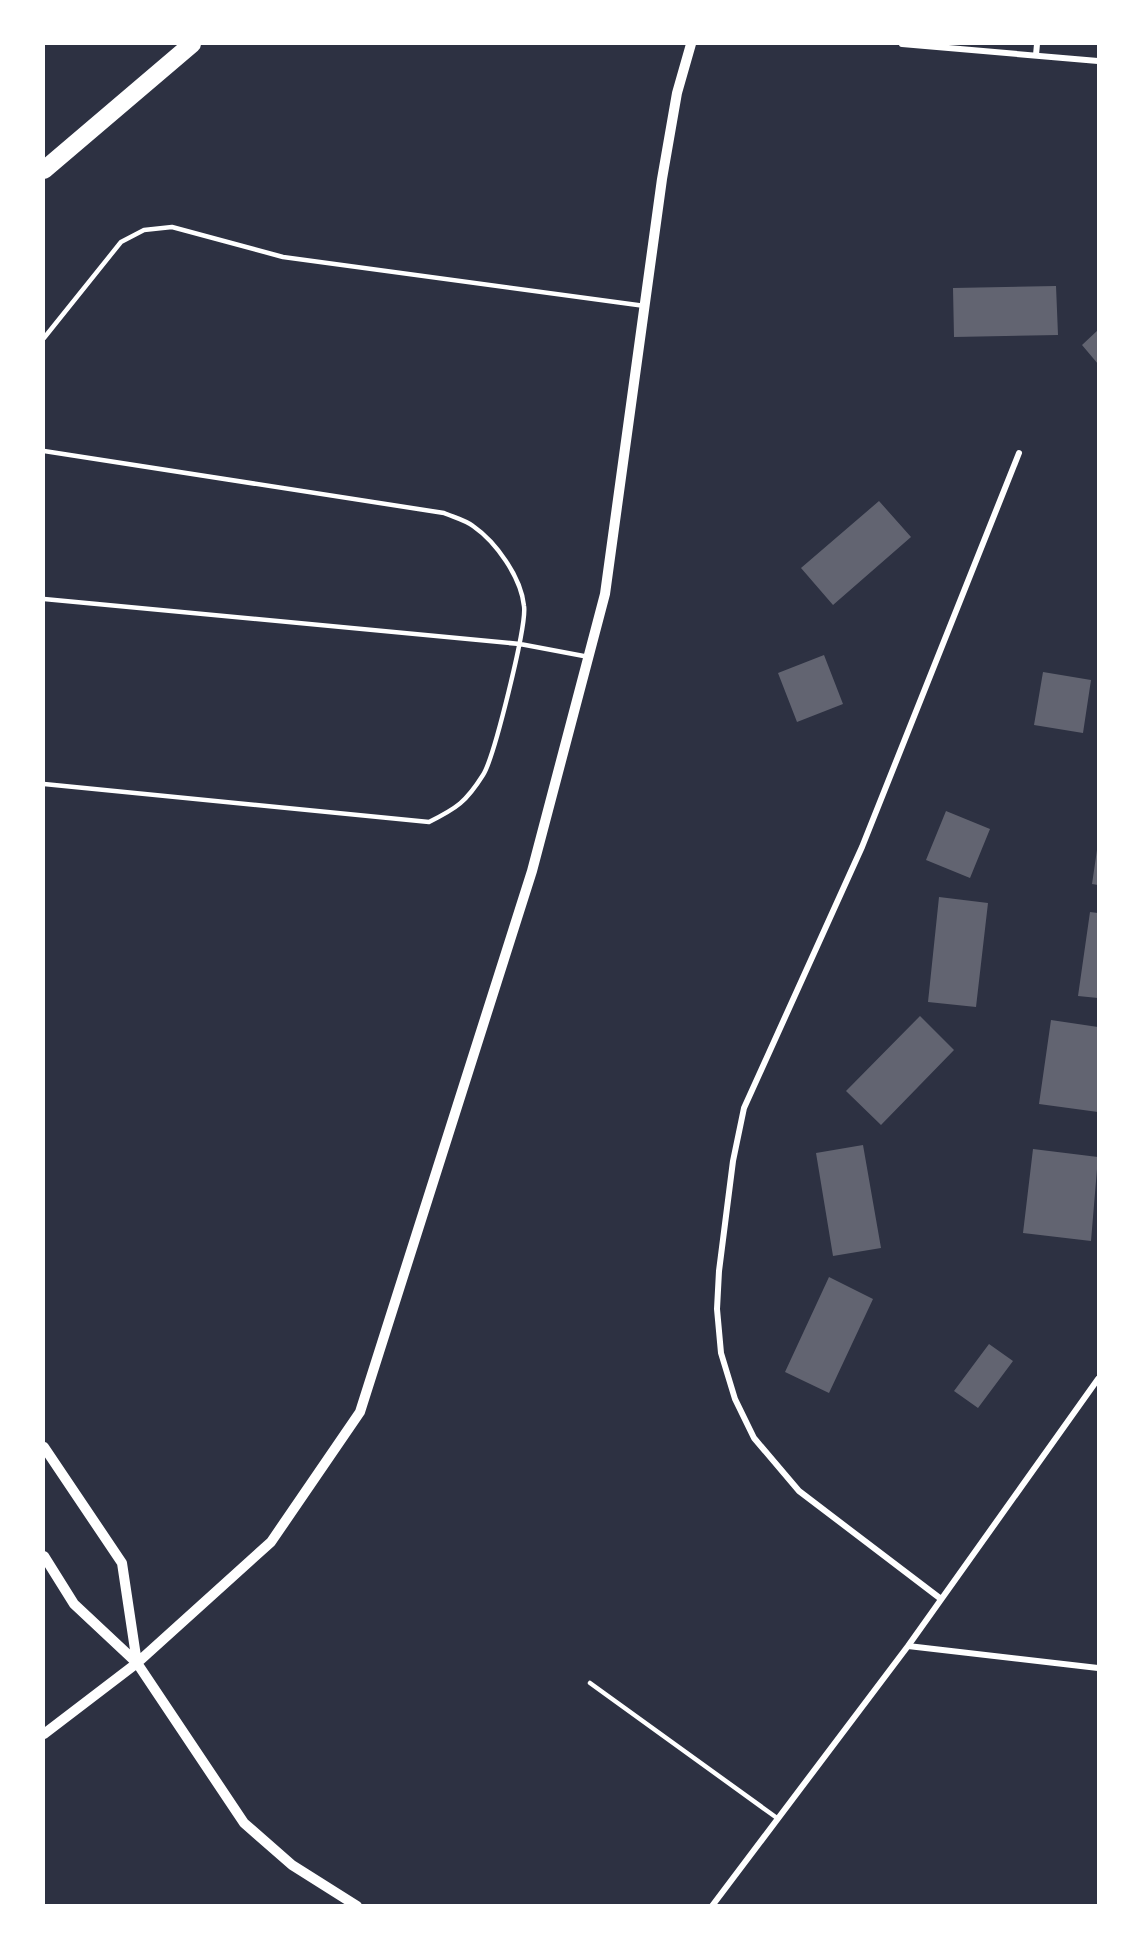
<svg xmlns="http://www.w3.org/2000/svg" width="1142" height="1949" font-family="'Golos Text',sans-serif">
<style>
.building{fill:#626471}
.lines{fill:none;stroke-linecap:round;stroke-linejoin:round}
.service{stroke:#fff;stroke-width:4.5}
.minor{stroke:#fff;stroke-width:6}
.tertiary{stroke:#fff;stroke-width:10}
.motorway{stroke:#fff;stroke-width:18}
</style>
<rect width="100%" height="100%" fill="#2d3142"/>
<path class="building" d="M1056 286 1058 335 954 337 953 288Z
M1098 330V364L1082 345Z
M879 501 911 537 833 605 801 568Z
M824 655 843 704 797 722 778 673Z
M1043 672 1091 680 1083 733 1034 725Z
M946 811 990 829 970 878 926 860Z
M1097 850H1098V885L1092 884Z
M939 897 988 903 976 1007 928 1002Z
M1090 912 1098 913V998L1078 996Z
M920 1016 954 1050 881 1125 846 1091Z
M1051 1020 1098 1027V1112L1039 1104Z
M863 1145 881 1248 833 1256 816 1153Z
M1033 1149 1098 1157 1091 1241 1023 1233Z
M829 1277 873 1299 829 1393 785 1372Z
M989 1344 1013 1361 978 1408 954 1391Z"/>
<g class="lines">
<path class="service" d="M44 338 121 242 144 230 172 227 283 257 645 306
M44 451 444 513C453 517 465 520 473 526 496 542 521 577 524 606 527 625 494 758 483 775 466 802 457 808 429 822L44 784
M44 599 520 644 589 657
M590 1683 777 1818"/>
<path class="minor" d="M902 44 1098 61
M1036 55 1037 44
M941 1599 799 1491 754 1438 735 1399 721 1353 717 1309 719 1271 733 1161 744 1108 862 847 1019 453
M908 1646 1098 1668
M712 1906 908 1646 1098 1379"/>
<path class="tertiary" d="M44 1447 122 1563 137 1663
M44 1556 74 1604 137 1663 244 1823 292 1865 357 1906
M44 1734 137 1663 271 1542 360 1412 532 871 605 594 662 179 677 93 691 44"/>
<path class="motorway" d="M44 170 192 44"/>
</g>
<rect width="1142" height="1949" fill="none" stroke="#ffffff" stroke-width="90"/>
</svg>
